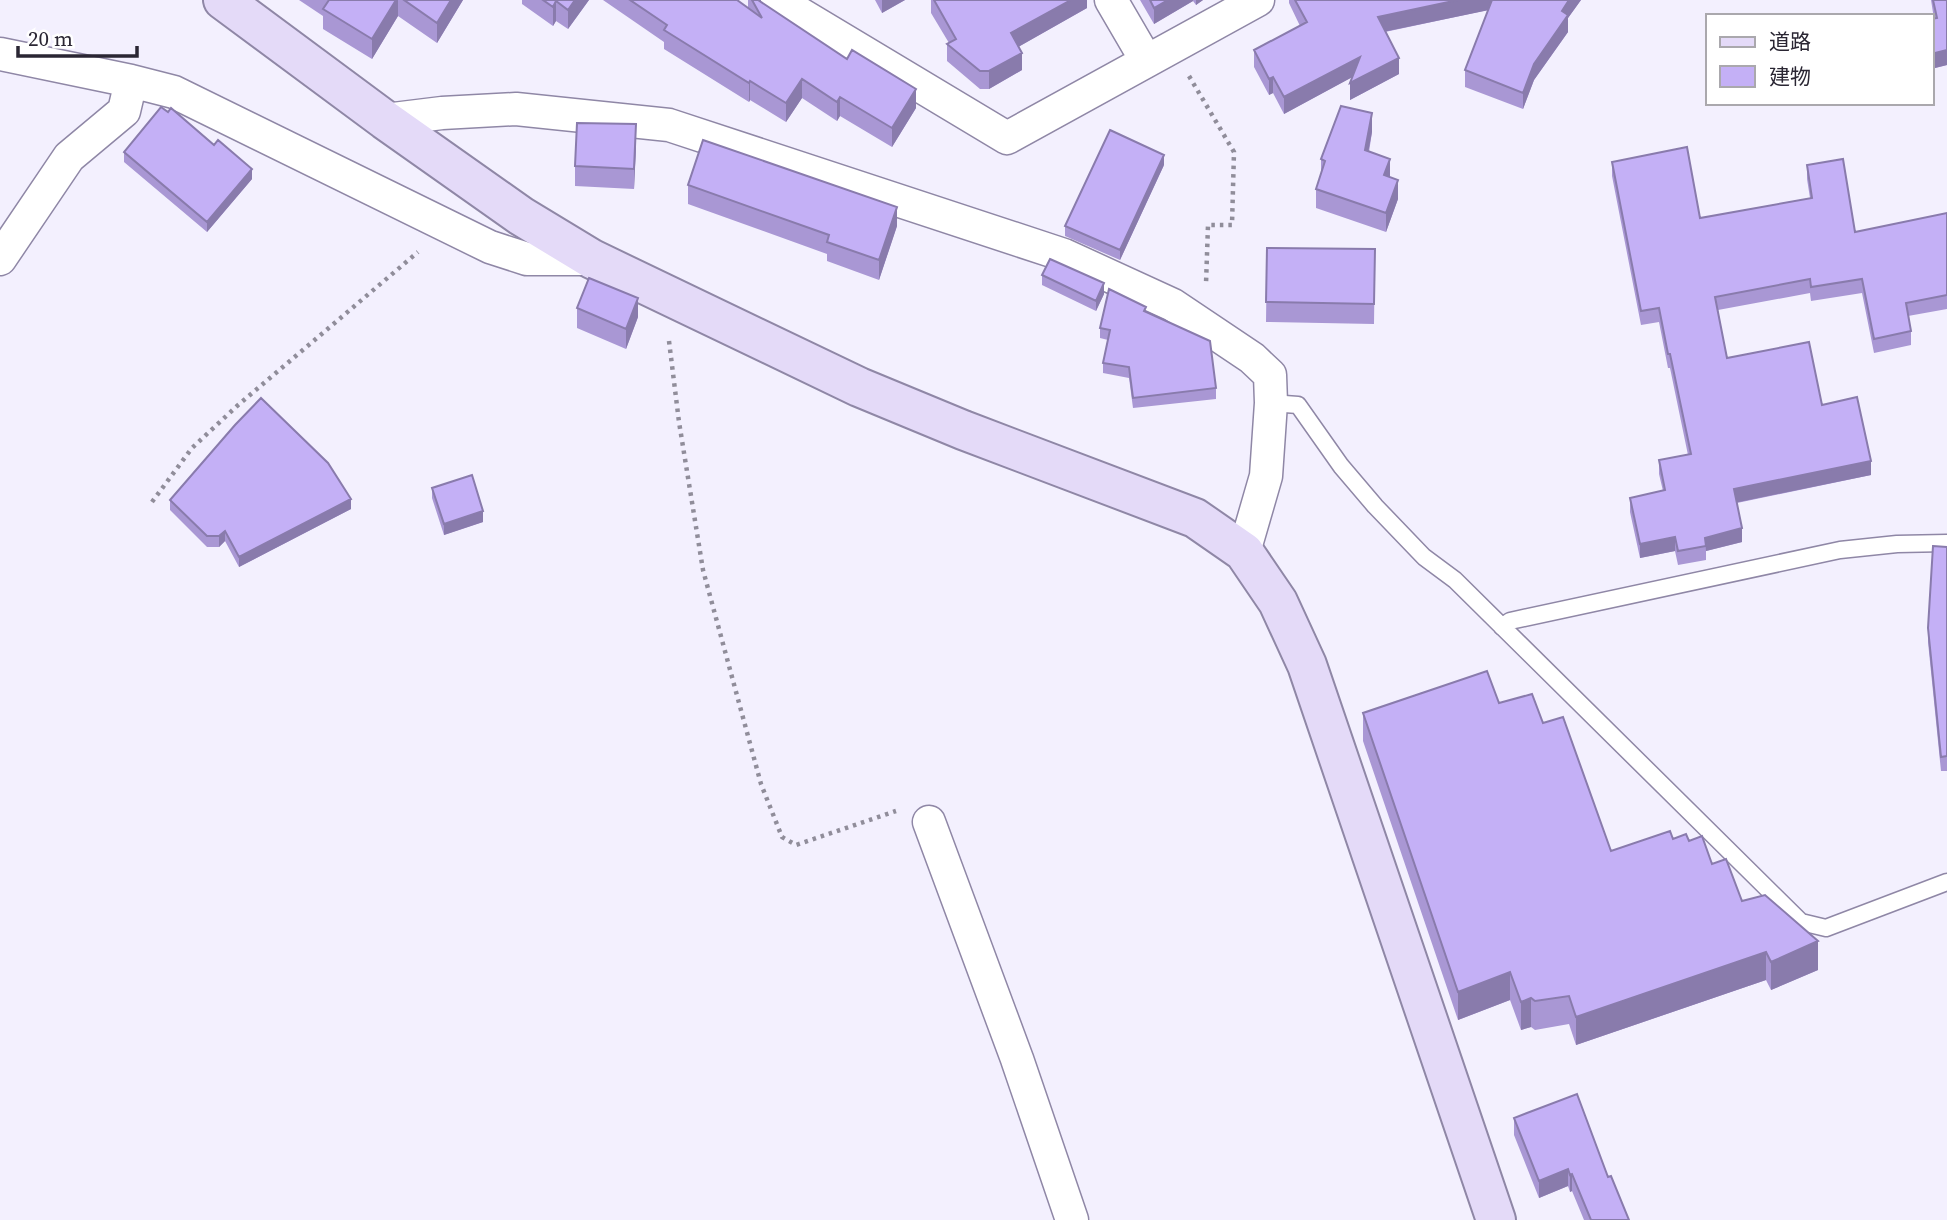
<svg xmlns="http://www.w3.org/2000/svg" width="1947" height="1220" font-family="'Source Serif 4','Noto Sans JP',serif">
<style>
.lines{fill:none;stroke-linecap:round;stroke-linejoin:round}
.lane-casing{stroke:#8f87a6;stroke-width:19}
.street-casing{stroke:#8f87a6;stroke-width:35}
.secondary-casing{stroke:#8f87a6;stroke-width:42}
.path{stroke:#908d9a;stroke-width:4.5;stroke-dasharray:3.5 5;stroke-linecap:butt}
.lane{stroke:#fff;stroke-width:16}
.street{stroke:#fff;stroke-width:32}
.secondary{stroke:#e4daf8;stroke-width:38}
.wall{fill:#a997d4}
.shaded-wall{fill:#897bac}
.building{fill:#c4b0f6;stroke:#897bac;stroke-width:2}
</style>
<rect width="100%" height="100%" fill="#f3f0fe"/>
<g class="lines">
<g class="lane-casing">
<path id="lane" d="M1271 403 1298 405 1341 466 1375 506 1424 557 1455 580 1801 922 1826 928 1947 882
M1502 627 1510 621 1840 550 1897 544 1947 543"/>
</g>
<g class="street-casing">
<path id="street" d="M777 0 1007 138 1258 0
M1111 0 1146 60
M0 54 131 81 124 111 69 157 0 259
M131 81 174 92 490 247 527 259H592
M385 120 442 113 516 109 669 125 1064 255 1173 305 1252 358 1270 375 1271 403 1266 476 1244 552
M929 822 1017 1059 1072 1220"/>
</g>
<g class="secondary-casing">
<path id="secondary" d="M223 0 385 120 521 216 592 259 859 387 963 430 1195 518 1244 552 1278 602 1307 665 1496 1220"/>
</g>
<path class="path" d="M1189 76 1234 152 1232 225H1208L1206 284
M669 341 679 422 703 570 761 784 782 837 796 845 896 811
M152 502 192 448 237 406 418 252"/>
<use href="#lane" class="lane"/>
<use href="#street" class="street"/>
<use href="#secondary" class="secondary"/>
</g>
<path class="wall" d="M299 0H463L437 43 398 16 372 59 323 29V16Z
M522 0H589L568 29 556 21 553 26 522 4Z
M603 0H737L748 8V0H758L916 108 892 147 840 116 837 121 802 98 786 122 750 100 749 102 664 49V42Z
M875 0H905L882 13Z
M931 0H1087V8L1018 47 1022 70 989 89H980L947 61V44L949 43 931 13Z
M1140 0H1203L1196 5 1193 1 1154 24Z
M1289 0H1581L1568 18V32L1534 80 1523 109 1465 87V70L1488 10 1385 32 1399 74 1350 100 1352 77 1284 114 1273 93 1269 95 1254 67V50L1300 26 1289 3Z
M1931 0H1947V65L1931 69V19H1934Z
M1372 132 1369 152 1390 177 1398 199 1386 232 1316 208V189L1321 174V159Z
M636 144 634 189 575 186V166Z
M214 145 252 179 207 232 124 162V152Z
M1612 162 1700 218 1810 198 1807 179V165L1855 232 1947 213V309L1908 316 1911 331V345L1874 353 1862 293 1811 301 1810 293 1718 310 1727 358 1822 405 1871 475 1737 503 1742 542 1706 551V560L1678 565 1675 551 1640 558 1630 512V498L1663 491 1659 474V460L1688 455 1670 368H1668L1659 322 1641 325 1612 176Z
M1164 165 1120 260 1065 236V226Z
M688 185 897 226 879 280 827 261V254L688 204Z
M1267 248 1375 249 1374 324 1266 322Z
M1042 275 1104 294 1096 311 1042 285Z
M577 308 638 317 626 349 577 328Z
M1146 312 1216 388V399L1133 408 1129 378 1103 373V363L1108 340 1100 338V328Z
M432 488 483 522 444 535 432 498Z
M170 500 351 509 239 567 225 541 219 547H207L170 510Z
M1947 547V771H1941L1928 642V628Z
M1499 703 1543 723 1611 851 1673 839 1689 841 1712 864 1742 901 1818 970 1771 990 1766 980 1576 1045 1569 1024 1535 1030 1531 1027 1521 1030 1510 1000 1458 1020 1363 741V713Z
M1514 1118 1608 1177 1629 1220H1584L1572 1191 1570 1192 1568 1186 1539 1198 1514 1135Z"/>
<path class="shaded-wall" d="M396 0H398V16L372 59V39Z
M451 0H463L437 43V23Z
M575 0H589L568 29V10Z
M882 0H905L882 13Z
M1071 0H1087V8L1011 51V33Z
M1168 0H1193V1L1154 24V8Z
M1196 0H1203L1196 5Z
M1458 0H1494V9L1378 33V17Z
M1569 0H1581L1568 18V32L1534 80 1523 109V93L1534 64 1562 11Z
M556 1V21L553 26V7Z
M1947 50V65L1931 69V54Z
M1022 53V70L989 89V71Z
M1360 57V73L1284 114V97Z
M1399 58V74L1350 100V83Z
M1273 77V93L1269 95V79Z
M802 79V98L786 122V103Z
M750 81V100L749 102V83Z
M916 89V108L892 147V128Z
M840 97V116L837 121V102Z
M1372 113V132L1365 169V150Z
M636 124V144L634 189V169Z
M1164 155V165L1120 260V250Z
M1390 159V178L1384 175Z
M252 169V179L207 232V222Z
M1398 180V199L1386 232V213Z
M897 207V226L879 280V260Z
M1104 283V294L1096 311V301Z
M638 298V317L626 349V329Z
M1871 461V475L1734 503V489Z
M351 499V509L239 567V557Z
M483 511V522L444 535V524Z
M1742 528V542L1706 551 1705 538Z
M225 531V541L219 547V536Z
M1675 537V551L1640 558V544Z
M1818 941V970L1771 990V962Z
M1766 952V980L1576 1045V1017Z
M1510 972V1000L1458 1020V992Z
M1531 998V1027L1521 1030V1002Z
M1568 1169V1186L1539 1198V1181Z
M1572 1174V1191L1570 1192V1175Z"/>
<path class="building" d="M329 0H396L372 39 323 9Z
M404 0H451L437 23Z
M543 0H575L568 10 556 1 553 7Z
M630 0H737L762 18 752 0H758L847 59 852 50 916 89 892 128 840 97 837 102 802 79 786 103 750 81 749 83 664 30 667 25Z
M934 0H1071L1011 33 1022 53 989 71H980L947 44 956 39Z
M1150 0H1168L1154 8Z
M1295 0H1458L1378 17 1399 58 1350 83 1360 57 1284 97 1273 77 1269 79 1254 50 1307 22Z
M1492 0H1569L1562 11 1568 15 1534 64 1523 93 1465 70Z
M1933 0H1947V50L1931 54V19L1937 18Z
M1341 106 1372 113 1365 150 1390 159 1384 175 1398 180 1386 213 1316 189 1325 161 1321 159Z
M161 107 168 112 171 108 214 145 218 140 252 169 207 222 124 152Z
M577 123 636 124 634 169 575 166Z
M1110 130 1164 155 1120 250 1065 226Z
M703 140 897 207 879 260 827 242 829 235 688 185Z
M1687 147 1700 218 1812 198 1807 165 1843 159 1855 232 1947 213V295L1906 303 1911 331 1874 339 1862 279 1811 287 1810 279 1715 297 1727 358 1809 342 1822 405 1857 397 1871 461 1734 489 1742 528 1705 538 1706 546 1678 551 1675 537 1640 544 1630 498 1665 490 1659 460 1691 454 1670 354H1668L1659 308 1641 311 1612 162Z
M1267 248 1375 249 1374 304 1266 302Z
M1050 259 1104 283 1096 301 1042 275Z
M589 278 638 298 626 329 577 308Z
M1109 289 1146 307 1144 311 1210 341 1216 388 1133 398 1129 367 1103 363 1110 330 1100 328Z
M261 398 328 463 351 499 239 557 225 531 219 536H207L170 500 235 425Z
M472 475 483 511 444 524 432 488Z
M1933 546 1947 547V756L1941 757 1928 628Z
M1487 671 1499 703 1532 694 1543 723 1563 717 1611 851 1670 831 1673 839 1686 834 1689 841 1702 836 1712 864 1726 859 1742 901 1765 895 1818 941 1771 962 1766 952 1576 1017 1569 996 1535 1001 1531 998 1521 1002 1510 972 1458 992 1363 713Z
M1577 1094 1608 1177 1611 1176 1629 1220H1591L1572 1174 1570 1175 1568 1169 1539 1181 1514 1118Z"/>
<rect x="1706" y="14" width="228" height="91" fill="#ffffff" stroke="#aaa8ad" stroke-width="2"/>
<rect x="1720" y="37" width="35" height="10" fill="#e4daf8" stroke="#aaa8ad" stroke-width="2"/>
<text x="1769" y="49" font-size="21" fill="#2a2633">道路</text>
<rect x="1720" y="66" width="35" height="21" fill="#c4b0f6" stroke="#aaa8ad" stroke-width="2"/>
<text x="1769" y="84" font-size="21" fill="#2a2633">建物</text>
<path d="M18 46v10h119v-10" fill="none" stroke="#2a2633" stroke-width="3.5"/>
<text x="28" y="46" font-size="21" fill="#2a2633" stroke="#ffffff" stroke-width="5" paint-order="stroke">20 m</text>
</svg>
